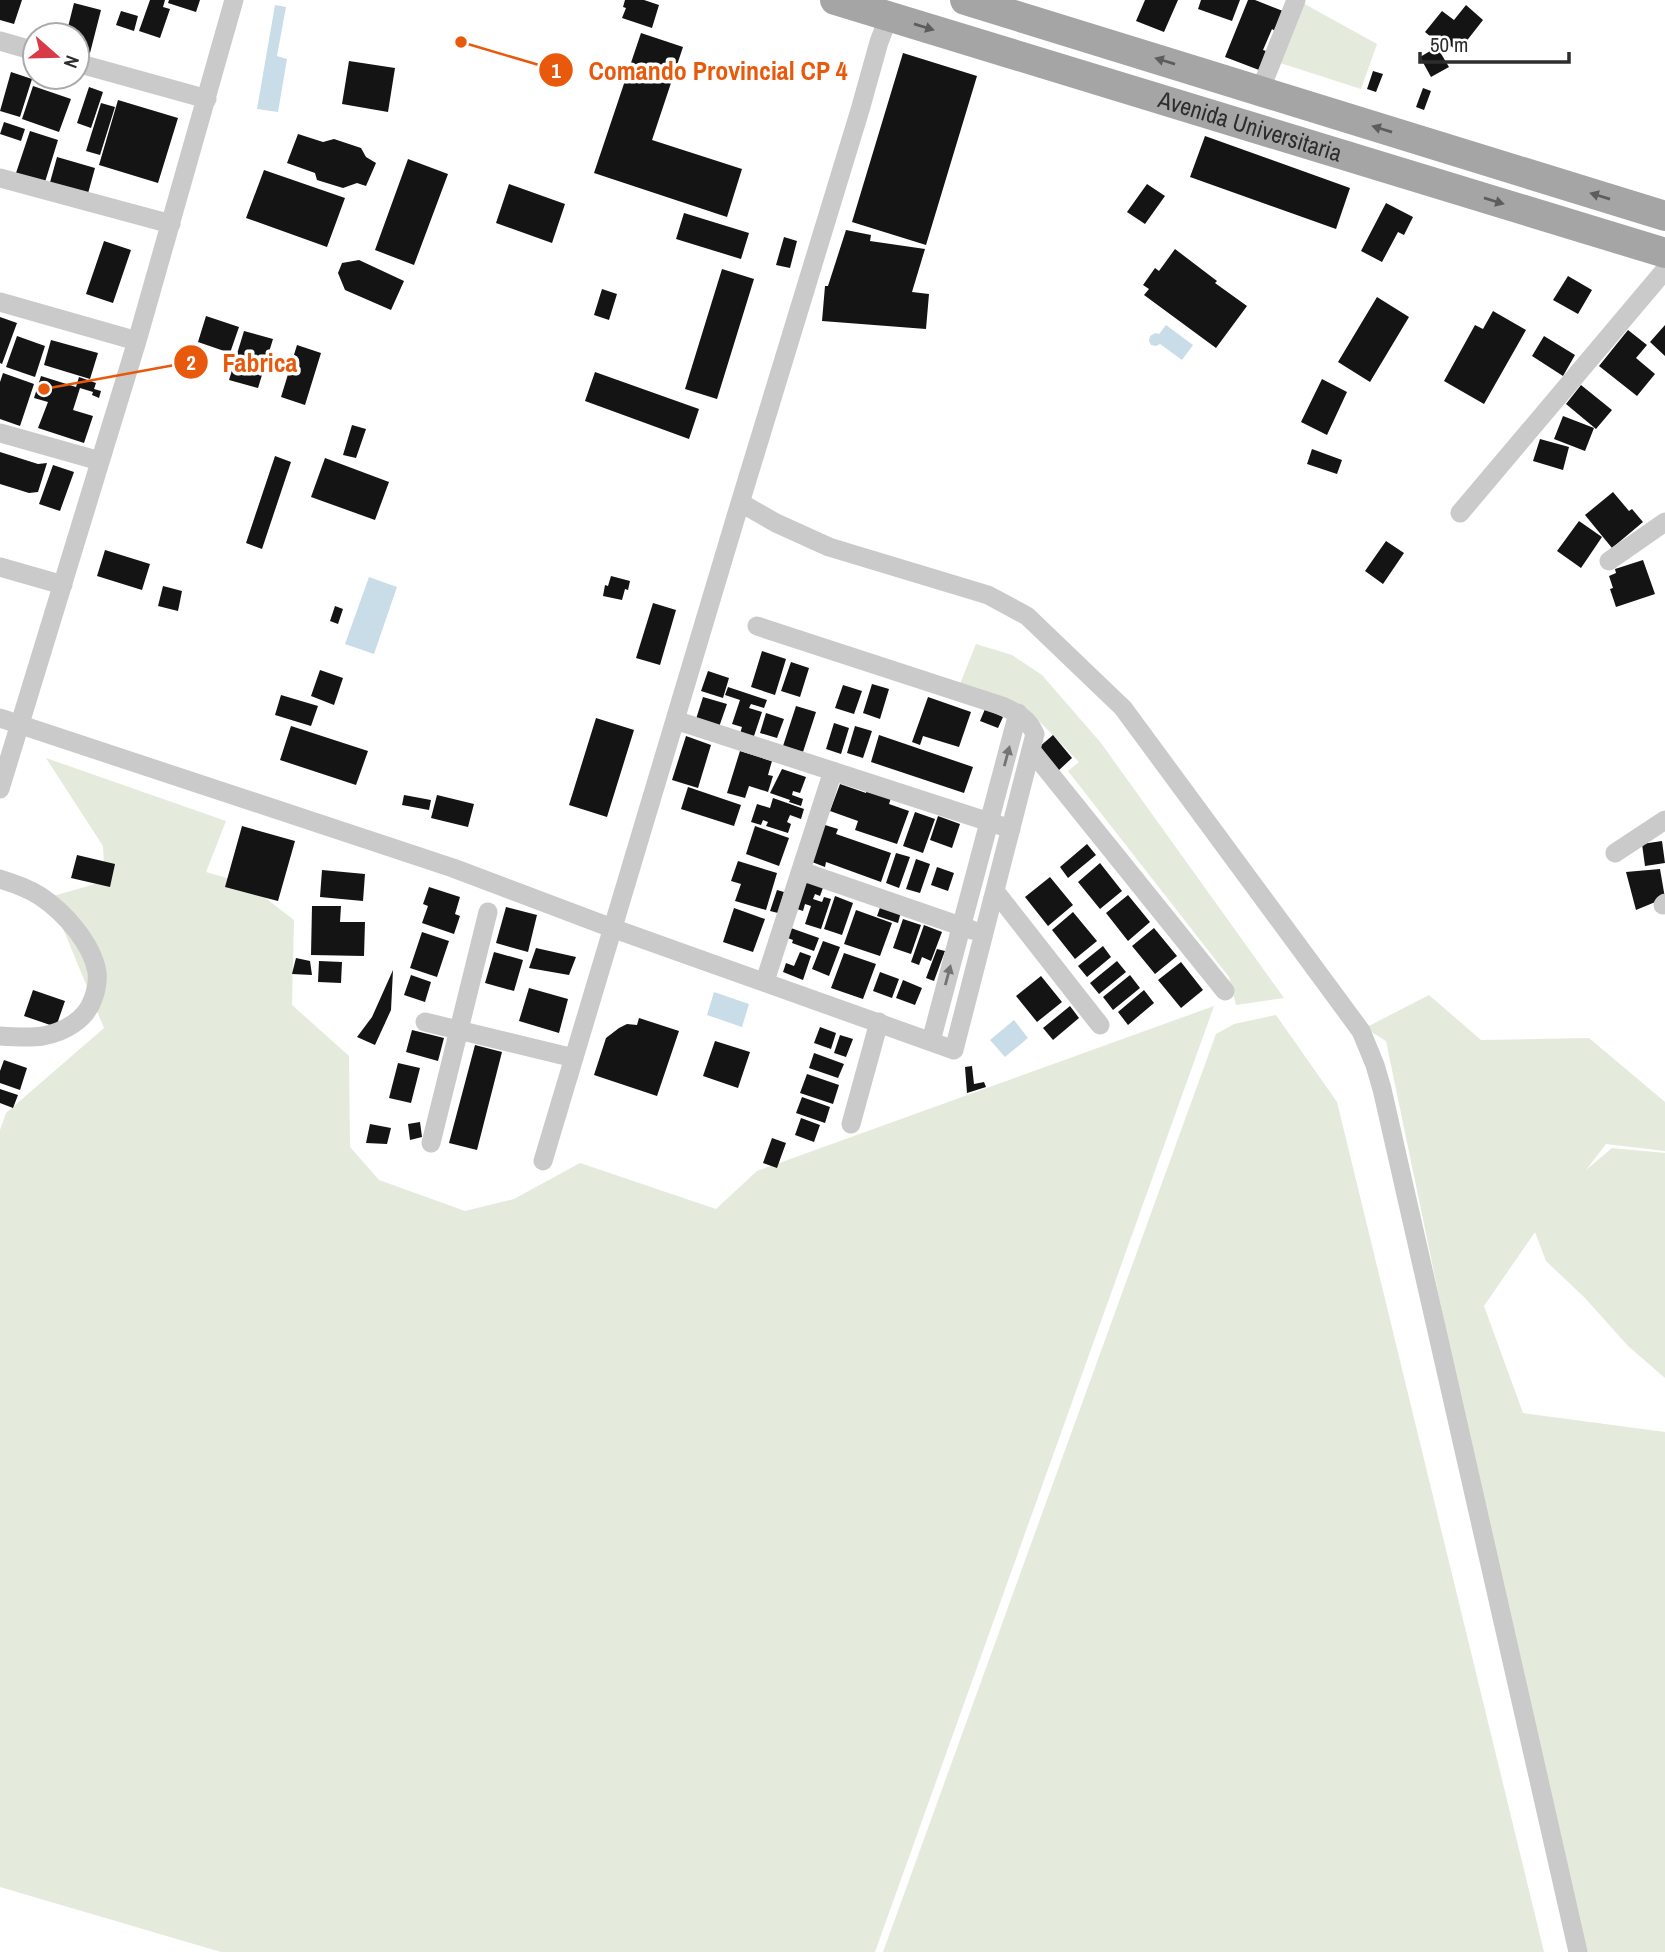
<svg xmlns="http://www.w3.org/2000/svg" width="1665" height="1952" font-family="'Archivo Narrow',sans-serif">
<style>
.green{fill:#e4eadc}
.water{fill:#c9dde9}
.building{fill:#141414}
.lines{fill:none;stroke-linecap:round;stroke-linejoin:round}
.minor{stroke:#cacaca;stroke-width:19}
.primary{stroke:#a5a5a5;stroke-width:30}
.oneway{fill:#5d5d5d}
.oneway2{fill:#747474}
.labels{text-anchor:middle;stroke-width:7;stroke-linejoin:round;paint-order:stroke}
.street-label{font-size:24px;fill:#2d2d2d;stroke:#fff}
.leader{fill:none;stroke:#e8590c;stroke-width:2.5}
.callout-dot{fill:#e8590c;stroke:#fff;stroke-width:2.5}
.mark-label{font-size:21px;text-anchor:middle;font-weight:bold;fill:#fff}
.callout-label{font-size:26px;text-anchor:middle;font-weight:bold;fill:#e8590c;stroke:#fff;stroke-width:7;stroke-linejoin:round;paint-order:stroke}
</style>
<rect width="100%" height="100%" fill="#fff"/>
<path class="green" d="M1301 2 1377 44 1361 89 1277 62Z
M976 644 1012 655 1042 675 1101 743 1284 998 1236 1005 1229 977 1068 771 1079 762 1041 723 1020 707 960 684Z
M46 758 226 821 206 872 247 884 294 920 292 1005 349 1056 350 1147 379 1180 465 1211 514 1199 580 1163 716 1209 757 1171 1214 1006 875 1952H221L0 1887V1130L6 1113 104 1028 50 897 105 881 103 846Z
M1429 995 1481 1040 1589 1038 1665 1102V1151L1606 1144 1586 1170 1612 1148 1665 1153V1378L1628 1346 1585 1298 1546 1261 1535 1232 1484 1306 1523 1413 1665 1432V1952H1575L1386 1041 1365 1028Z
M1276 1015 1337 1102 1544 1952H883L1216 1034 1234 1024Z"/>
<path class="water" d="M275 5 286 7 277 56 287 59 278 112 257 109Z
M1166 325 1193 345 1182 360 1160 344 1156 346 1151 345 1149 341 1150 336 1155 333 1159 334Z
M369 577 397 587 374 654 345 644Z
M714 992 749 1004 742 1027 707 1015Z
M1014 1020 1028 1038 1005 1057 990 1040Z"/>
<path class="building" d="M0 0H22L14 24 0 20Z
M150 0H165L163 7 170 9 160 38 139 31Z
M169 0H200L196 12 168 3Z
M625 0H644L659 5 652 28 622 18 626 8 623 7Z
M1145 0H1178L1164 32 1136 21Z
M1201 0H1240L1232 21 1198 9Z
M1248 0H1255L1283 11 1275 31 1272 29 1263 50 1266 51 1259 70 1225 57Z
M74 3 101 10 90 53 77 50V35H66Z
M1466 5 1483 20 1458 52 1451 46 1447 50 1425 32 1442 11 1454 20Z
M121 11 138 16 134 31 116 25Z
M641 33 683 47 652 140 742 169 727 217 594 173Z
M1437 47 1449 67 1431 77 1420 57Z
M903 53 977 76 926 245 852 222Z
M349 61 395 68 388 112 342 104Z
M1373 71 1383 74 1376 92 1367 89Z
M11 72 32 79 20 117 0 111Z
M33 86 71 99 59 132 22 119Z
M89 87 103 92 91 128 77 123Z
M1423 88 1431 91 1424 110 1416 107Z
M118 100 178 118 158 183 99 165Z
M101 103 115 107 100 155 86 151Z
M4 122 25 129 21 141 0 134Z
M30 131 58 140 45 182 16 173Z
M298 134 323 142 334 139 361 148 366 157 376 163 366 186 357 183 343 188 317 180 315 173 287 163Z
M1205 136 1350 188 1336 229 1190 177Z
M57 157 95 168 87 197 49 186Z
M408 159 448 174 414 265 375 250Z
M264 170 345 198 327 247 246 218Z
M509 184 565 204 552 243 496 223Z
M1147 184 1165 196 1145 224 1127 212Z
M1386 203 1413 217 1404 235 1398 232 1382 262 1361 251Z
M684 213 749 233 741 259 676 239Z
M846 230 871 235 870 241 925 249 912 292 929 294 926 329 822 321 825 286H828Z
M784 237 797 241 790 268 776 265Z
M104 241 131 250 113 303 86 294Z
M1175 249 1217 281 1215 283 1247 306 1216 348 1144 295 1149 289 1143 285 1155 268 1159 271Z
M359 260 404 281 391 310 345 290 338 273 342 263Z
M722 269 754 279 717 399 685 389Z
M1568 276 1592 290 1578 314 1553 300Z
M602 289 617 294 609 320 594 315Z
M1377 297 1409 317 1370 382 1338 362Z
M1493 311 1526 330 1484 404 1444 381 1475 325 1483 329Z
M206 316 239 327 230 353 198 342Z
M0 317 17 323 2 364 0 363Z
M1665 325V356L1650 342Z
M1628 330 1647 345 1636 358 1655 374 1637 396 1599 366Z
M244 331 273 339 258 388 229 380Z
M17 336 45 346 35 377 6 367Z
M1544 336 1575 355 1563 376 1532 356Z
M51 340 98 353 90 379 44 365Z
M297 345 321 353 305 405 281 397Z
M595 372 699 409 689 439 585 401Z
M3 373 34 384 20 426 0 419V382Z
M41 376 76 387 79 377 96 383 94 389 101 391 99 398 92 395 93 392 80 388 73 410 93 416 84 443 38 428 48 402 34 398Z
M1322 379 1347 392 1327 435 1301 422Z
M1581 385 1612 410 1596 429 1566 404Z
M1563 416 1594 428 1585 451 1554 439Z
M352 425 366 429 356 458 343 455Z
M1540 439 1569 447 1563 470 1533 461Z
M1312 449 1342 460 1337 474 1307 464Z
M0 452 38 464 47 463 38 492 29 493 0 484Z
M275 456 291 462 262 549 246 543Z
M325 458 389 482 375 520 311 497Z
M53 465 74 472 60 511 39 504Z
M1613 492 1629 511 1632 509 1643 522 1612 548 1585 515Z
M1579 521 1602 537 1581 568 1557 551Z
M1386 541 1404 553 1383 584 1365 571Z
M105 550 150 564 142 590 97 576Z
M1643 560 1655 594 1616 607 1610 589 1613 588 1609 576 1616 573 1615 569Z
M611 576 630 581 628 590 625 589 622 600 603 596 605 585 608 586Z
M163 586 182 591 178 611 158 606Z
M653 603 676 610 660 665 636 658Z
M335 606 343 609 338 624 330 621Z
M762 651 786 659 775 695 751 687Z
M791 662 809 668 800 697 781 691Z
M320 670 343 678 334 705 311 696Z
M708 671 729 678 723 698 701 691Z
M872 684 889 689 880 719 863 713Z
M843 685 862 691 854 714 835 708Z
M728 687 767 700 764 708 751 704 749 708 762 712 752 742 739 737 742 727 732 724 740 700 725 695Z
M281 695 318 706 311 726 275 715Z
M703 697 727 704 719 727 696 719Z
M928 697 971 712 959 747 923 736 920 745 912 742Z
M796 706 816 712 803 752 783 746Z
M985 709 1003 717 998 728 980 721Z
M766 713 784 719 777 738 760 733Z
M596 718 634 730 607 817 569 805Z
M834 723 849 728 841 754 826 749Z
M291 726 368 751 356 785 280 760Z
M855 726 872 731 863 758 847 753Z
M879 735 973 767 964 793 871 762Z
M1053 735 1072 758 1058 771 1038 748Z
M686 736 711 745 698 788 672 780Z
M740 751 772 761 768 775 773 776 768 792 749 786 745 798 727 793Z
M782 769 806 777 800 793 793 791 792 795 803 799 801 806 789 802 790 800 770 793Z
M840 784 866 793 867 790 891 798 889 804 909 811 897 844 855 830 858 821 830 811Z
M688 787 741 805 734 826 681 809Z
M404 795 431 800 429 810 402 805Z
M437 795 474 804 468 827 431 818Z
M773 798 804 809 801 819 790 815 787 822 791 824 788 833 766 826 768 822 763 820 761 825 751 822 757 804 770 808Z
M915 812 935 819 923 853 903 846Z
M938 816 960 824 952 848 930 840Z
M825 825 838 829 836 834 891 853 881 882 826 862 825 867 812 862Z
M242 826 295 841 278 901 225 887Z
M755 826 789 838 779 866 746 854Z
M1662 841 1665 863 1645 866 1642 844Z
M1087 844 1096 855 1068 878 1060 867Z
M896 853 910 857 899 888 886 883Z
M77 855 115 864 110 887 71 878Z
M916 859 930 864 920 893 906 889Z
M738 861 777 873 766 910 735 901 741 884 731 881Z
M1100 863 1122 891 1100 909 1078 882Z
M937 867 954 873 948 891 931 885Z
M1660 869 1665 898 1636 910 1626 872Z
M322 870 365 874 363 901 320 897Z
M1050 877 1073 905 1048 926 1025 897Z
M807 879 824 885 820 896 815 894 813 899 822 902 824 897 831 899 821 929 805 924 811 906 805 904 803 911 797 909Z
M429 887 460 897 455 914 460 916 454 934 422 923 428 906 423 904Z
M777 890 784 892 778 913 770 911Z
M1128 895 1150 922 1128 941 1106 913Z
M835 896 853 903 842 935 824 929Z
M881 905 901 912 898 923 877 916Z
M312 906H341L340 922H365L364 956 311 955Z
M506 907 537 915 528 952 496 943Z
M734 908 765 919 753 952 723 942Z
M856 910 892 923 880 956 844 944Z
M1073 912 1097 941 1075 959 1052 930Z
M903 919 921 925 911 954 893 948Z
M924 925 942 932 931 961 922 957 919 965 911 962Z
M788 927 819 938 814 951 792 943 793 940 785 937Z
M1154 928 1177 956 1155 974 1132 946Z
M422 932 449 941 437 977 410 968Z
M823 941 840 947 829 976 812 969Z
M1103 946 1111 957 1087 977 1078 966Z
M536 948 576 957 569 975 529 968Z
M937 949 945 951 934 981 926 978Z
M494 952 523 960 514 991 485 983Z
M800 952 811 956 803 980 783 972 786 963 794 966Z
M844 953 876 964 863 999 831 988Z
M296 958 310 961 312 975 292 974Z
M319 961 342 962 341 983 318 982Z
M1117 961 1126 972 1099 994 1090 983Z
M1181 962 1203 990 1181 1008 1158 980Z
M393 970 391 1010 375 1045 357 1037 372 1017Z
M880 972 899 979 892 998 873 991Z
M411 975 431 982 425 1002 404 995Z
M1130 975 1140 988 1113 1010 1103 997Z
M1041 976 1062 1002 1037 1022 1016 996Z
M903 980 922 988 915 1005 896 998Z
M529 988 568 999 559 1033 519 1021Z
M33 990 65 1001 56 1027 24 1016Z
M1144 990 1154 1003 1128 1025 1118 1012Z
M1070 1006 1079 1018 1053 1040 1043 1028Z
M639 1018 679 1031 657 1096 594 1075 606 1038 619 1028 627 1024 637 1025Z
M820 1027 836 1033 831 1049 814 1043Z
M412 1030 444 1038 438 1061 406 1052Z
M840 1035 853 1039 846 1057 834 1053Z
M715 1041 750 1052 738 1088 703 1076Z
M475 1045 502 1052 477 1150 449 1143Z
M814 1053 844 1064 838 1078 809 1068Z
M4 1060 27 1068 20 1090 0 1083V1071Z
M398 1063 420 1068 411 1103 389 1098Z
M972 1066 974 1084 984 1082 986 1087 967 1093 965 1067Z
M807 1074 839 1085 833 1104 800 1093Z
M0 1089 18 1095 13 1108 0 1103Z
M802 1097 830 1107 825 1123 796 1113Z
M801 1118 820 1125 814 1142 795 1135Z
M420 1122 422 1137 410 1140 408 1124Z
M370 1124 391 1128 387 1144 366 1143Z
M772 1138 786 1143 777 1168 763 1163Z"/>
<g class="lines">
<path class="minor" d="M0 41 35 51
M77 63 207 99
M1260 91 1296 0
M0 178 171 224
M0 302 137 341
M0 433 100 461
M741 503 776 523 829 547 988 595 1027 616 1123 708 1361 1031 1375 1065 1382 1089 1578 1952
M1460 513 1665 270
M1609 561 1665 522
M0 567 63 585
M0 718 453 868 612 928 954 1050 1035 734C1028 718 1017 713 1002 706L757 626
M675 720 1011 829
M1031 750 1225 991
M0 789 137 341 234 0
M1615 853 1665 820
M801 871 972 930
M0 879C13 883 28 888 40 896 64 912 92 943 97 972 98 981 96 991 93 999 86 1020 64 1032 43 1036 29 1038 14 1037 0 1036
M995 891 1100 1025
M1663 905 1665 903
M765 981 833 771
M425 1022 574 1058
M931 1041 1018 713
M851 1124 879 1022
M431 1143 488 912
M543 1161 737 513 860 110 879 42 889 16"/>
<g class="primary">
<path id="s1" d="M835 0 1665 253"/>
<path d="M965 0 1665 216"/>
</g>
</g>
<defs><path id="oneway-solid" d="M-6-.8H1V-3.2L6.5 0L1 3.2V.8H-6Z" transform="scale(1.75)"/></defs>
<g class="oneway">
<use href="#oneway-solid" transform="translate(924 27) rotate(17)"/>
<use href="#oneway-solid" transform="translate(1165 61) rotate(-163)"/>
<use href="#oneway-solid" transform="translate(1382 129) rotate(-163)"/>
<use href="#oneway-solid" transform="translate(1600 196) rotate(-163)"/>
<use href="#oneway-solid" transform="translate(1494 201) rotate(17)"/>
</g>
<g class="oneway2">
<use href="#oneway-solid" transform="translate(1007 756) rotate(-75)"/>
<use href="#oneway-solid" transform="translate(948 975) rotate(-75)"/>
</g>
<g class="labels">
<g class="street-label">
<text dy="8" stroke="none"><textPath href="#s1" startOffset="434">Avenida Universitaria</textPath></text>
</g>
</g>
<path class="leader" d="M461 42L556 70M44 389L191 362"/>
<g class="callout-dot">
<circle cx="461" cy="42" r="7"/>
<circle cx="44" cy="389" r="7"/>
<circle cx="556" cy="70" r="18"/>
<circle cx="191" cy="362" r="18"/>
</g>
<g class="mark-label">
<text x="556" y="78">1</text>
<text x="191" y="370">2</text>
</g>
<g class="callout-label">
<text x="718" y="80">Comando Provincial CP 4</text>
<text x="260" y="372">Fabrica</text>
</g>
<g transform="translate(56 56) rotate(110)"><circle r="33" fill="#ffffff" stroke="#ababab" stroke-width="2"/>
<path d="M0-5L12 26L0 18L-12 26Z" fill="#d93a47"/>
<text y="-10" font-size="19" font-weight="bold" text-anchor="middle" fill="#2d2d2d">N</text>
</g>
<path d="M1420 52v10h149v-10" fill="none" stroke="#2d2d2d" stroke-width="3.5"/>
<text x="1430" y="52" font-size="21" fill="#2d2d2d" stroke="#ffffff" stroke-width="5" paint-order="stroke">50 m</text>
</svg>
